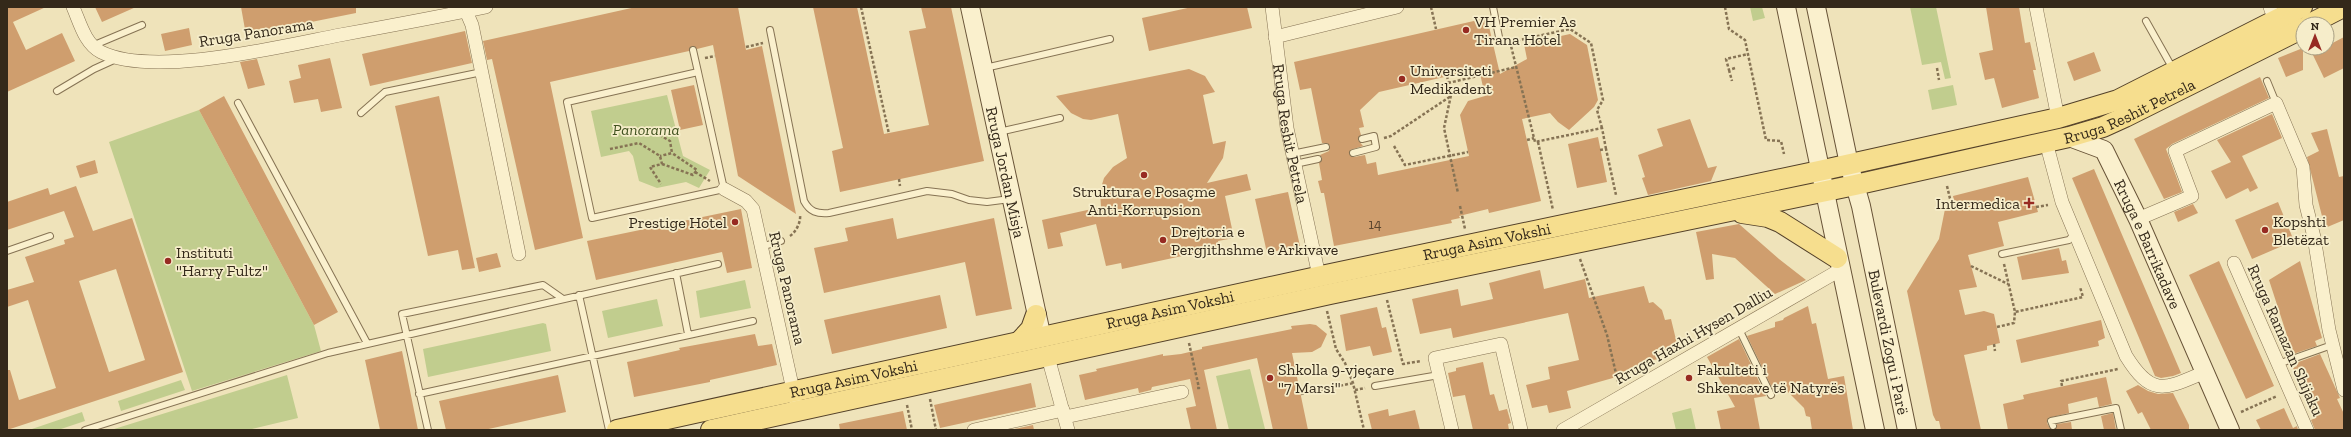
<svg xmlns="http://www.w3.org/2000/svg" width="2351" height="437" font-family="'Zilla Slab',serif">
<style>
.green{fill:#c1cd8e}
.building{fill:#cf9e6e;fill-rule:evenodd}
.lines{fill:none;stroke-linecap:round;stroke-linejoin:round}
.lane-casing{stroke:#867354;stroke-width:8}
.street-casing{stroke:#867354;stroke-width:14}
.secondary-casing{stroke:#685337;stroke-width:20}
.primary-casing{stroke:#534029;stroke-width:22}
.path{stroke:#867354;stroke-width:2.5;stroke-dasharray:3 2;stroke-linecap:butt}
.lane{stroke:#faf0cd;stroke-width:6}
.street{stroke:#faf0cd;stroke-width:13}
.secondary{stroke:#faf0cd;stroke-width:18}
.primary{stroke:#f6de8e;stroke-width:20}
.poi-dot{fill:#972a22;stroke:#f6edca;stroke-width:1.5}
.labels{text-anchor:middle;stroke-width:3.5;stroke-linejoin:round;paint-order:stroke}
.number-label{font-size:14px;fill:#5b462f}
.poi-label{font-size:16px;fill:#34291a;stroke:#f6edca;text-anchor:start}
.street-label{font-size:16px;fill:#34291a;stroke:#f6edca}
.park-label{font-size:16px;font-style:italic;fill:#41521f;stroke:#f6edca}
</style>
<rect width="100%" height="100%" fill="#efe3ba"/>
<path class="green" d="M1750 7H1762L1765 18 1753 21Z
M1910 7H1936L1951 78 1945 79 1941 62 1922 65Z
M1953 85 1957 105 1932 110 1928 90Z
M667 95 683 156 710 170 699 188 686 182 657 188 639 181 633 156 629 151 601 157 591 111Z
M199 110 314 325 321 351 192 391 109 142Z
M745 280 751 308 700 318 696 291Z
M657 299 663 326 608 338 602 311Z
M543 323 546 324 551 351 428 377 423 349Z
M1250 369 1265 429 1229 430 1216 376Z
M287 375 298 418 248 430H111Z
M181 380 185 390 121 411 118 401Z
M1691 408 1696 430H1676L1672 413Z
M82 412 85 421 58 430H29Z"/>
<path class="building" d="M7 7H46L13 22 26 50 62 33 75 61 7 92Z
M95 7H136L102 22Z
M241 7H356V13L246 35Z
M636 7H738L746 50 762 46 796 214 738 176 713 45 697 49 692 46 689 51 550 82 583 238 535 250 492 59 487 60 483 41Z
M813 7H857L884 134 929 125 909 31 926 28 921 7H951L984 161 840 192 832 151 843 148Z
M1192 7H1247L1252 28 1149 51 1142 18Z
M1986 7H2019L2025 43 2030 42 2036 70H2033L2039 98 2002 108 1994 78 1985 80 1979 53 1993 50Z
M1487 18 1500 74 1527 59 1524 44 1570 34 1587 45 1598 100 1594 107 1569 130 1558 122 1550 113 1522 119 1541 201 1489 213 1488 209 1459 216 1460 218 1451 220 1452 223 1334 246 1324 193H1321L1318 181 1322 180 1319 163 1322 158 1320 155 1329 151 1330 146 1327 143H1322L1311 88 1300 90 1294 62ZM1479 69 1485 96 1468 101 1460 115 1469 156 1378 175 1376 162 1367 164 1365 155 1354 157 1350 156V150L1363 146 1358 140 1361 135 1359 128 1364 127 1360 110 1379 92Z
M189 28 192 45 165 51 161 34Z
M465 31 472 63 370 86 362 54Z
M2344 37V68L2324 78 2312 53 2327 48V46Z
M2303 48V70L2286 77 2278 58Z
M2094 52 2101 71 2074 81 2067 62Z
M330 58 342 108 321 112 318 99 294 103 289 81 301 78 298 65Z
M257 59 265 85 248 89 240 62Z
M1189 69 1205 76 1215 92 1203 95 1213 144 1226 141 1223 158 1207 183 1247 174 1251 190 1225 196 1234 238 1218 241 1219 248 1122 269 1121 263 1106 266 1096 224 1060 233 1063 246 1048 249 1042 220 1101 207 1100 191 1104 178 1113 167 1127 158 1118 114 1091 120 1083 119 1071 113 1056 96Z
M2260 77 2269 98 2172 144 2166 149 2182 192 2164 199 2134 139Z
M694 85 703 125 680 130 671 90Z
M224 96 338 312 314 325 199 110Z
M439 96 475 268 462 270 458 250 428 256 395 106Z
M2272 114 2282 138 2242 156 2258 188 2250 192 2248 188 2226 199 2211 171 2231 162 2217 140Z
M1690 119 1708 168 1717 166 1711 181 1648 195 1642 178 1645 177 1638 155 1663 146 1657 129Z
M2327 129 2339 177 2344 176V220L2325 228 2307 157 2319 151 2311 133Z
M1598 137 1607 182 1577 188 1568 144Z
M95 160 98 173 80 178 76 166Z
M2094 169 2181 373 2173 376 2161 378 2155 376 2072 178Z
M2028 177 2038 212 1998 222 2004 246 1968 255 1977 287 1959 290 1965 315 1984 311 1994 314 2000 343 1987 346V350L1964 355 1981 430H1941L1939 421H1936L1933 415 1907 291 1939 239 1945 209 1955 206 1953 196Z
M76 186 93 231 132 218 183 372 7 430V370H10L19 400 56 388 28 300 7 307V290L34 282 25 257 65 244 64 240 74 237 64 211 7 230V202L48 188 50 195ZM116 269 145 360 109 372 79 281Z
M1288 192 1300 246 1267 253 1255 199Z
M2278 202 2294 241 2252 259 2235 220Z
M2193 204 2198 213 2178 222 2174 212Z
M741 209 752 268 727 273 722 252 596 280 587 241Z
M893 218 897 239 994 218 1012 309 976 316 965 262 824 293 814 248 848 241 845 228Z
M1739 224 1779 259 1806 280 1775 294 1735 258 1712 254 1714 279 1706 280 1696 232Z
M2059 248 2062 261 2066 260 2069 273 2022 280 2017 257Z
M497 253 501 267 479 272 476 258Z
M2219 261 2274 386 2246 399 2189 275Z
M2300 261 2322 338 2315 341 2317 346 2293 354 2269 280Z
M1540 270 1544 289 1585 279 1589 298 1644 286 1649 303 1653 302 1662 310 1665 320 1671 319 1678 348 1657 353 1658 359 1640 363 1641 370 1567 391 1571 408 1549 413 1547 405 1532 408 1526 385 1550 379 1548 367 1579 360 1568 313 1453 338 1451 328 1420 334 1412 299 1458 289 1461 306 1493 299 1489 283Z
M940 295 947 328 832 354 824 320Z
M1808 306 1812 324 1816 323 1828 379 1844 376 1853 430H1812L1810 417 1806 416 1804 408 1787 391 1775 394 1747 336 1775 327V322L1783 320 1784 318Z
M1377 307 1382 328 1386 327 1392 352 1373 356 1370 346 1346 351 1340 315Z
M2101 320 2105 338 2098 341 2099 346 2021 363 2016 340Z
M1310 324 1316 325 1327 334 1321 347 1312 352 1292 353 1308 430H1273L1257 358 1204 370 1217 430H1191L1186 408 1196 406 1190 379 1152 387 1151 390 1139 393 1138 388 1085 400 1079 375 1097 371 1096 369 1163 354V356L1181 354 1202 349V347L1292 329 1291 326Z
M755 334 758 346 772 344 777 365 710 380V382L634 397 627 362 680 350 679 348Z
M1739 339 1766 396 1754 398 1760 430H1721L1717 411 1735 407 1707 357Z
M402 351 418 430H380L365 360Z
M2320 354 2340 398 2337 399 2344 414V430H2315L2311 420 2315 418 2293 368 2297 366 2296 363Z
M1483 362 1490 395 1494 394 1499 411 1507 409 1511 423 1508 424 1509 430H1473L1465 395 1453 397 1448 373 1456 371V368Z
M558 375 566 412 484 430H446L439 401Z
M2106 377 2112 404 2099 407 2097 397 2068 404 2069 413 2048 418 2047 423 2051 430H2008L2003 404 2024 399 2023 395Z
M1031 383 1036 407 940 428 934 405Z
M2138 385 2148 391 2158 394 2173 393 2189 425V430H2151L2142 412 2138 414 2126 391Z
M2284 408 2293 428 2297 426 2298 430H2261L2256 420Z
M1388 409 1389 416 1415 410 1420 430H1372L1368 414Z
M903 411 907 430H840L839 424Z
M2113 413 2116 430H2104L2101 416Z
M2071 422 2072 430H2055L2057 424Z
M1033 425 1034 430H1010Z"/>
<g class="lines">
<g class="lane-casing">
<path id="lane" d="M1493 7 1499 37
M2146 21 2173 69
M770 30 804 201C810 212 817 214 829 213L927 191 952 194 969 200 987 202 1010 199
M92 46 142 25
M693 50 698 72
M985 68 1110 39
M698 72 724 189 592 218 567 102Z
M2267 81 2276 103
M57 91 94 69 116 59
M238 103 367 343
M361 113 385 92 482 72
M999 132 1060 118
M1353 153 1376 147 1374 136 1362 139
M1292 154 1326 147
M1295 164 1318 159
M761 247 781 241
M7 251 50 236
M2002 254 2069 240 2075 233
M676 273 688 334
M579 295 609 430
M1738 327 1771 395
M2278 364 2332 345
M1375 386 1439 375
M419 394 753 321
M2053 426 2051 421 2116 408 2121 430
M85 430 328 353 718 264
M428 430 402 314 543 285 563 299"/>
</g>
<g class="street-casing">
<g id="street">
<path d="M73 7C80 23 85 44 101 52 153 78 283 46 340 35 389 26 438 17 486 7"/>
<path id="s1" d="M1272 7 1287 128 1319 276"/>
<path d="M2036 7 2058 118"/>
<path d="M2270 7 2275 21"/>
<path d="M466 11 472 25 519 254"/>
<path d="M1275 37 1397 7"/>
<path d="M2046 142 2062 202 2126 356C2152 398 2165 389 2205 372"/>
<path d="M724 189 746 201 753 209 795 399"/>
<path d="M2138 219 2192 196 2175 151 2276 103 2303 167 2306 205 2314 237 2329 330 2344 390"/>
<path d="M2234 263 2307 430"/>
<path d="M1048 357 1068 430"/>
<path d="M1065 417 1182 392"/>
<path d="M974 430 1063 410"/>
<path d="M1452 430 1435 358 1501 344 1521 430"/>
<path d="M1563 430 1840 270"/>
</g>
</g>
<g class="secondary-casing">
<g id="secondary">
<path id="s2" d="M970 7 1040 329"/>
<path d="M1786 7 1875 430"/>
<path id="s3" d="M1816 7 1849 164 1861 206 1907 430"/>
<path id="s4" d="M2069 137 2104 150 2138 219 2230 430"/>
</g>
</g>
<g class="primary-casing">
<g id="primary">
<path d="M2310 24 2343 7"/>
<path d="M1742 213 1768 217 1780 222 1837 258"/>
<path d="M1020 341 1031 329 1036 315"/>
<path id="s5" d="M617 430 1326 275 1819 171 2058 118 2118 100 2302 7"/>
<path id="s6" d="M711 430 1330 294 1855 185 2069 137 2103 127 2125 117 2303 28"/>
</g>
</g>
<path class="path" d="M861 7 889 134
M1431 7 1436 29
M1725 7 1729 29 1745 40 1766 140 1781 141 1784 154
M746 47 763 43
M705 58 715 56
M1735 68 1729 70 1726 59 1748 54
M1937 68 1939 80
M1729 70 1732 81
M1447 76 1451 95 1444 128 1458 193
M1448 83 1516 67
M1602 128 1597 110 1603 100 1591 43 1570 29 1510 42 1535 142 1602 128 1606 149
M651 130 670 141 672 153 660 156
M1384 138 1391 136 1451 96
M1527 140 1534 138
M1538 142 1553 210
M1394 146 1405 165 1468 152
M610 149 639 143 660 156 662 164 650 167 661 184
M1600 150 1606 149 1616 195
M662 164 693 175 697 170 672 153
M695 172 710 181
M899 179 900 186
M1947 186 1952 207
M1460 206 1465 229
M2036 207 2048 205
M790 236C796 232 801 222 800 215
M1580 259 1607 335 1618 382
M2004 264 2015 312 2083 297 2080 287
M1971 266 2008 284
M1387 300 1403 364 1421 361
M1327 311 1336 349 1345 363 1353 383 1364 430
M1997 327 2014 323 2015 312
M1189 343 1199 388H1196
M1994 344 1995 351
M2062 386 2061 381 2118 369
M1355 390 1365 388
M1301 394 1353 383
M930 399 936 430
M907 405 912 430
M2241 412 2277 396"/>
<use href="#lane" class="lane"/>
<use href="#street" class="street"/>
<use href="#secondary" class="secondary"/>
<use href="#primary" class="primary"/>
</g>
<g class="poi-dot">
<circle cx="1466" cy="30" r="4"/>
<circle cx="1402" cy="79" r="4"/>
<circle cx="1144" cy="175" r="4"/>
<path d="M2027 197h4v4h4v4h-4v4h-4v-4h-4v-4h4z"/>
<circle cx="735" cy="222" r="4"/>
<circle cx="2265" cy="230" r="4"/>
<circle cx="1163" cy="240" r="4"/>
<circle cx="168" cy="261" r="4"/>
<circle cx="1270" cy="378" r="4"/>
<circle cx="1689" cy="378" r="4"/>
</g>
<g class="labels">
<g class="number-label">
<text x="1375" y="229">14</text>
</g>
<g class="poi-label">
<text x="1474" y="27">VH Premier As<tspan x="1474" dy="18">Tirana Hotel</tspan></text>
<text x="1410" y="76">Universiteti<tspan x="1410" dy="18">Medikadent</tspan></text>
<text x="1144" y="197" text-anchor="middle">Struktura e Posaçme<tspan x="1144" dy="18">Anti-Korrupsion</tspan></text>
<text x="2020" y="209" text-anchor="end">Intermedica</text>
<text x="2273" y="227">Kopshti<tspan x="2273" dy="18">Bletëzat</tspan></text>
<text x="727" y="228" text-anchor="end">Prestige Hotel</text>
<text x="1171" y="237">Drejtoria e<tspan x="1171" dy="18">Pergjithshme e Arkivave</tspan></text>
<text x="176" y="258">Instituti<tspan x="176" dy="18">"Harry Fultz"</tspan></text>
<text x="1278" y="375">Shkolla 9-vjeçare<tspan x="1278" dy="18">"7 Marsi"</tspan></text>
<text x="1697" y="375">Fakulteti i<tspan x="1697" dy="18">Shkencave të Natyrës</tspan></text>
</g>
<g class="street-label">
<text transform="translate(256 32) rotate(-9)" y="6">Rruga Panorama</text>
<text dy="6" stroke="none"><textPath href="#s6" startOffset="1455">Rruga Reshit Petrela</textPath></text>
<text dy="6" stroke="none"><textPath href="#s1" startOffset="128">Rruga Reshit Petrela</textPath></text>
<text dy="6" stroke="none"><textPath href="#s2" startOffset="169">Rruga Jordan Misja</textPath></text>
<text dy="6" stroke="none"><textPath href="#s5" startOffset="890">Rruga Asim Vokshi</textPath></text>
<text dy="6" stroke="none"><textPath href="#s4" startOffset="141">Rruga e Barrikadave</textPath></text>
<text transform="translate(788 288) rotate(77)" y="6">Rruga Panorama</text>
<text dy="6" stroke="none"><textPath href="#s5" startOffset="566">Rruga Asim Vokshi</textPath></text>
<text transform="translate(1693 335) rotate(-30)" y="6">Rruga Haxhi Hysen Dalliu</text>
<text transform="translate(2286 340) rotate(66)" y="6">Rruga Ramazan Shijaku</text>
<text dy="6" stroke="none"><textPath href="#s3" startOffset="343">Bulevardi Zogu i Parë</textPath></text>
<text dy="6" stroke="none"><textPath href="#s5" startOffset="242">Rruga Asim Vokshi</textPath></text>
</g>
<g class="park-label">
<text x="646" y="135">Panorama</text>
</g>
</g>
<rect width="2351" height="437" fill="none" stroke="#34291a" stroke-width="16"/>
<g transform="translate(2315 36)"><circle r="19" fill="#f6edca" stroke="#a89f84"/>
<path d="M0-3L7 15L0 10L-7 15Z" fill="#972a22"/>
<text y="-6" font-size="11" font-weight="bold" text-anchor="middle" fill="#34291a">N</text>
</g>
</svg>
